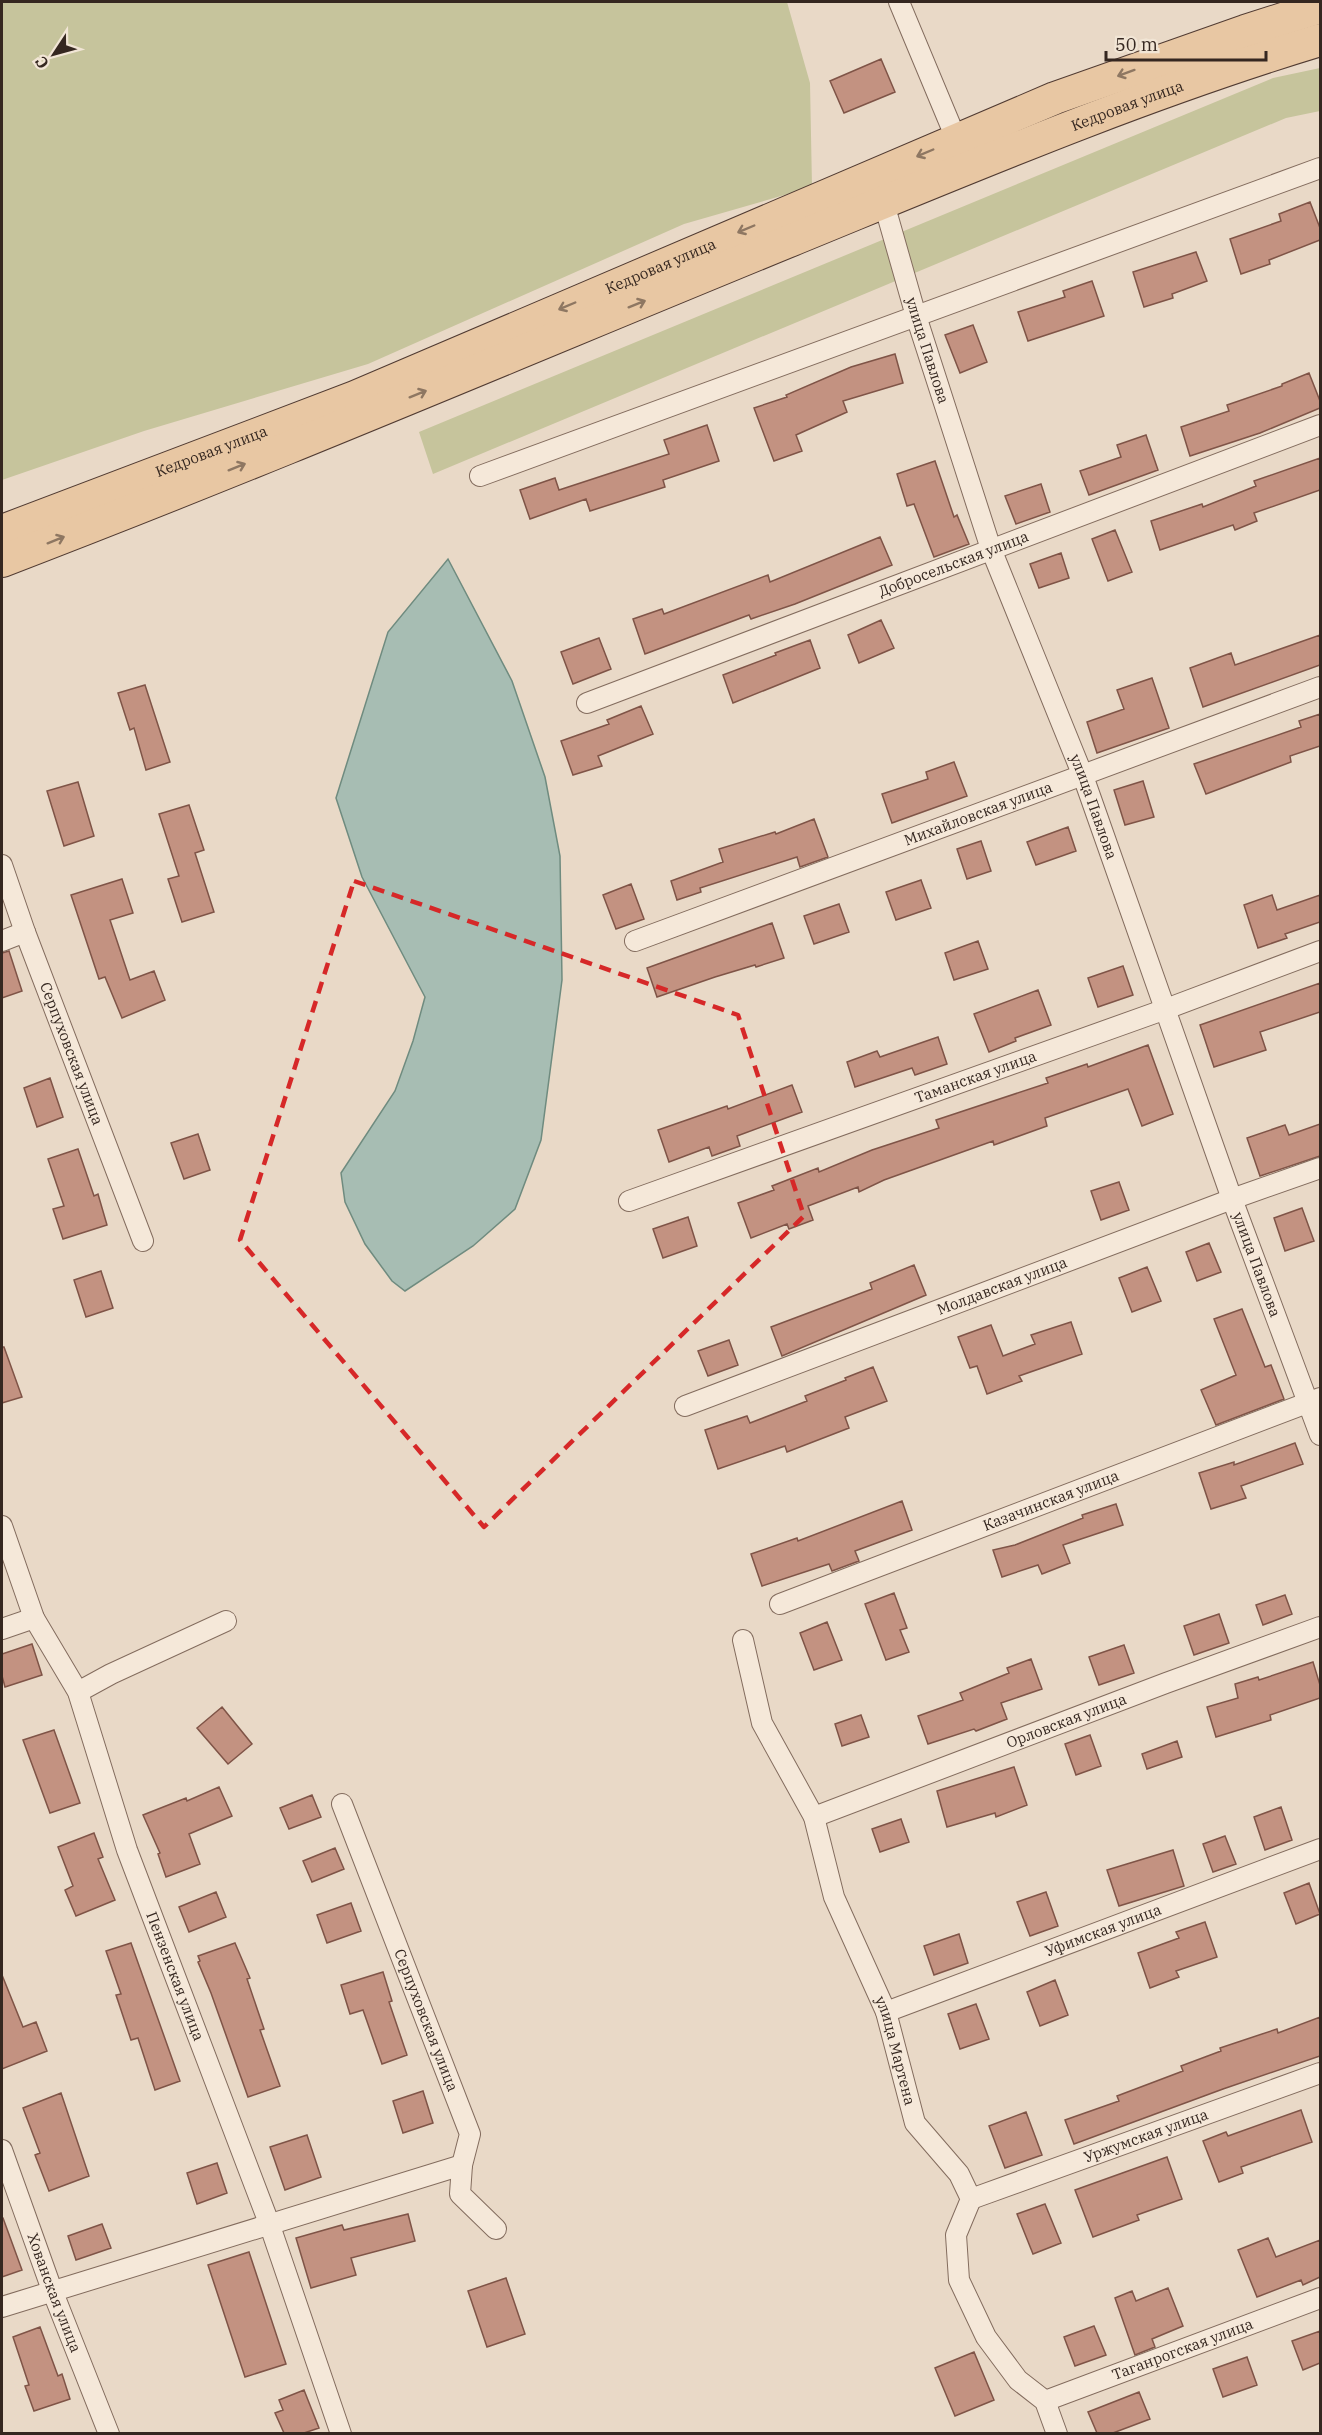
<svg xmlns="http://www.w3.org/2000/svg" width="1322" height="2435" font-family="'IBM Plex Serif',serif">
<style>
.green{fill:#c6c49c}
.water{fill:#a7bdb3;stroke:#6f8b7f;stroke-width:1.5}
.building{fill:#c39281;stroke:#7f5447;stroke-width:1.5}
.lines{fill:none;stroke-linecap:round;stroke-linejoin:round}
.minor-casing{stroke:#836c5e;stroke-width:22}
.primary-casing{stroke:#513b32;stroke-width:34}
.minor{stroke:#f5e8d9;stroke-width:20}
.primary{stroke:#e8c7a3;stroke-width:32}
.oneway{stroke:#8e7762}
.marked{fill:none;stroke:#d62828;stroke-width:4.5;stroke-dasharray:12 8;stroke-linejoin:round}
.labels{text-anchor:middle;stroke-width:4.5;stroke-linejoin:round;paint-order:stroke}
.street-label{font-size:15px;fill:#352720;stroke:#f1e5d5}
</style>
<rect width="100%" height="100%" fill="#e9d9c7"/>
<path class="green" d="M2 2H787L810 83 812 187 684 224 368 364 144 431 2 480Z
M1320 68V111L1286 118 433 474 419 432 1273 78Z"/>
<path class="water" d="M448 559 512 681 545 777 560 856 562 980 541 1140 515 1209 473 1246 405 1291 392 1281 365 1244 345 1202 341 1173 395 1091 413 1041 425 997 362 877 336 798 388 632Z"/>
<path class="building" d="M881 59 895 92 844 113 830 81Z
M1310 202 1320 228V240L1269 260 1270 264 1241 274 1230 239 1281 221 1279 214Z
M1196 252 1207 281 1172 294 1173 298 1144 307 1133 272Z
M1092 281 1104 316 1028 341 1018 312 1065 297 1063 291Z
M973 325 987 362 960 373 945 335Z
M895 354 903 383 843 401 847 412 796 435 802 451 774 461 754 408 787 397 786 395 851 367Z
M1309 373 1320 401V408L1260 433 1190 456 1181 427 1229 411 1227 405 1282 386V384Z
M707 425 719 461 663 480 665 487 590 511 586 499 530 519 520 490 555 478 559 490 669 454 664 440Z
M1146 435 1158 470 1089 495 1080 471 1121 457 1117 445Z
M1320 458V490L1254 513 1257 521 1235 530 1233 525 1160 550 1151 521 1202 504 1203 507 1256 486 1254 481Z
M935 461 954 517 957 515 969 544 934 557 914 504 907 506 897 474Z
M1041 484 1050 512 1016 524 1005 496Z
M1115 530 1132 572 1108 581 1092 539Z
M880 537 892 565 795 604 751 619 749 615 645 654 633 619 662 609 664 614 768 575 770 582Z
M1061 553 1069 578 1039 588 1030 564Z
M881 620 894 648 859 663 848 635Z
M1320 635V665L1203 707 1190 668 1231 653 1235 665Z
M599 638 611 669 573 684 561 652Z
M810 640 820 668 733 703 723 675 776 655 775 653Z
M1152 678 1169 728 1097 753 1087 722 1124 709 1117 690Z
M145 685 170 762 146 770 134 728 130 730 118 693Z
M641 706 653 734 598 756 602 766 573 775 561 741 609 724 607 720Z
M1320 714V746L1290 756 1291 762 1206 794 1194 764 1301 727 1299 721Z
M954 762 967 796 892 823 882 794 928 779 926 772Z
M1143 781 1154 817 1125 825 1114 790Z
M78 782 94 836 64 846 47 791Z
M189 805 204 850 195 853 214 912 182 922 168 879 179 876 159 814Z
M814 819 828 857 800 867 797 857 700 888 701 892 677 900 671 881 723 862 719 849 775 832 776 834Z
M1068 827 1076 851 1036 865 1027 842Z
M981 841 991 871 967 879 957 849Z
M122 879 133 913 110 920 130 980 154 971 165 1000 122 1018 105 977 99 979 71 895Z
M921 880 931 908 896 920 886 892Z
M631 884 644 919 616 929 603 895Z
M1272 895 1277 910 1320 895V922L1285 934 1287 938 1258 948 1244 905Z
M839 904 849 932 814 944 804 916Z
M772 923 784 958 756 967 755 965 715 977 657 997 647 968Z
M978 941 988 969 954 980 945 953Z
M9 951 22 991 2 998V953Z
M1123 966 1133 995 1098 1007 1088 978Z
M1320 983V1012L1260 1032 1266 1050 1214 1067 1200 1025Z
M1038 990 1051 1025 1015 1038 1016 1041 989 1052 974 1014Z
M938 1037 947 1064 915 1075 912 1068 855 1087 847 1062 877 1051 880 1057Z
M1148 1045 1173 1114 1142 1126 1128 1089 1045 1118 1047 1126 994 1145 993 1141 884 1180 859 1192 858 1187 808 1206 813 1220 789 1229 787 1224 751 1238 738 1203 774 1190 772 1186 818 1168 819 1172 872 1150 939 1128 936 1120 1048 1083 1046 1078 1087 1064 1088 1067Z
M50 1078 63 1117 37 1127 24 1088Z
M792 1085 802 1112 737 1136 740 1146 712 1156 709 1147 669 1162 658 1130 727 1106 728 1109Z
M1320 1124V1156L1260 1176 1247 1138 1285 1125 1289 1135Z
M198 1134 210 1170 184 1179 171 1143Z
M78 1149 94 1196 98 1194 107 1225 63 1239 53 1209 64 1206 48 1159Z
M1119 1182 1129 1210 1101 1220 1091 1191Z
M1302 1208 1314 1241 1285 1251 1274 1218Z
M688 1217 697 1246 663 1258 653 1229Z
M1209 1243 1221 1272 1197 1281 1186 1252Z
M914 1265 926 1295 782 1356 771 1327 872 1289 870 1283Z
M1147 1267 1161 1301 1132 1312 1119 1278Z
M101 1271 113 1308 86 1317 74 1280Z
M1242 1309 1265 1367 1271 1365 1284 1399 1216 1425 1201 1390 1236 1375 1214 1319Z
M1071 1322 1082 1354 1019 1376 1022 1381 987 1394 977 1366 970 1368 958 1337 991 1325 1003 1356 1035 1344 1031 1335Z
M729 1340 738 1365 708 1376 698 1351Z
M2 1347H4L22 1397 2 1403Z
M873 1367 887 1401 845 1417 849 1428 787 1452 785 1446 718 1469 705 1430 747 1416 750 1423 807 1401 805 1396 846 1380 845 1378Z
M1295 1443 1303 1464 1241 1486 1246 1498 1211 1509 1199 1473 1234 1462V1465Z
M902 1501 912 1530 855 1551 859 1561 832 1571 829 1564 762 1586 751 1554 797 1538 798 1541Z
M1116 1504 1123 1525 1063 1545 1070 1563 1042 1574 1038 1565 1002 1577 993 1550 1015 1545 1083 1518 1082 1515Z
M894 1593 907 1628 900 1630 909 1652 886 1660 865 1604Z
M1285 1595 1292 1614 1263 1625 1256 1605Z
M1219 1614 1229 1643 1194 1655 1184 1626Z
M827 1622 842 1660 814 1670 800 1633Z
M32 1644 42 1675 5 1687 2 1676V1654Z
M1124 1645 1134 1673 1099 1685 1089 1657Z
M1031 1659 1042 1689 1001 1703 1007 1719 976 1731 974 1729 928 1744 918 1716 963 1700 960 1693 1009 1673 1007 1668Z
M1313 1662 1320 1685V1698L1270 1715 1271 1720 1216 1737 1207 1707 1238 1698 1235 1684 1258 1677 1259 1680Z
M222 1707 252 1744 228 1764 197 1728Z
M861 1715 869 1737 842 1746 835 1724Z
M54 1730 80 1803 50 1813 23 1740Z
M1090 1735 1101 1766 1076 1775 1065 1744Z
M1177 1741 1182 1757 1147 1769 1142 1754Z
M1014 1767 1027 1805 996 1817 995 1813 947 1827 937 1791Z
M219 1787 232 1816 189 1834 200 1864 166 1877 158 1854 160 1853 143 1815 186 1798 187 1801Z
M312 1795 321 1817 289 1829 280 1808Z
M1281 1807 1292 1840 1265 1850 1254 1817Z
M901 1819 909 1842 880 1852 872 1829Z
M94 1833 103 1857 98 1859 115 1900 76 1916 65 1890 73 1886 58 1847Z
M1225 1836 1236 1864 1213 1872 1203 1844Z
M335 1848 344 1869 312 1882 303 1861Z
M1173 1850 1184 1886 1119 1906 1107 1870Z
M1309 1883 1320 1914 1296 1924 1284 1893Z
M216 1892 226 1917 189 1932 179 1907Z
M1046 1892 1058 1926 1030 1936 1017 1902Z
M351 1903 361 1931 327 1943 317 1915Z
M1205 1922 1217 1957 1176 1971 1179 1977 1150 1988 1138 1953 1179 1938 1176 1932Z
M959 1934 968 1963 934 1975 924 1946Z
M131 1943 180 2081 155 2090 138 2038 131 2040 116 1995 121 1994 106 1951Z
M235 1943 250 1978 247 1979 264 2029 260 2030 280 2086 248 2097 211 1993 198 1962 200 1961 198 1956Z
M383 1972 392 2001 389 2002 407 2055 382 2064 363 2010 350 2014 341 1985Z
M2 1975 23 2027 36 2022 47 2051 2 2069Z
M1055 1980 1068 2015 1040 2026 1027 1992Z
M976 2004 989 2039 960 2049 948 2014Z
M1320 2017V2056L1223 2089 1074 2144 1065 2120 1119 2101 1117 2096 1183 2071 1181 2066 1221 2051 1220 2048 1277 2029 1278 2033Z
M423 2091 433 2123 403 2133 393 2101Z
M61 2093 89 2176 49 2191 35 2155 40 2153 23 2108Z
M1301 2110 1312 2142 1241 2167 1243 2173 1219 2182 1203 2141 1226 2132 1228 2136Z
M1026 2112 1042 2155 1005 2168 989 2126Z
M307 2135 321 2177 285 2190 270 2147Z
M1167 2157 1182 2199 1137 2215 1139 2220 1093 2237 1075 2190Z
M217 2163 227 2193 197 2204 187 2173Z
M1045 2204 1061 2243 1033 2254 1017 2214Z
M408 2214 415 2241 351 2258 356 2275 311 2288 296 2238 342 2225 344 2230Z
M2 2218H3L22 2270 2 2277Z
M102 2224 111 2248 76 2260 68 2236Z
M1268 2238 1276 2257 1320 2240V2277L1303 2285 1301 2280 1257 2297 1238 2250Z
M249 2252 286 2364 245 2377 208 2265Z
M506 2278 525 2334 487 2347 468 2291Z
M1168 2288 1183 2326 1152 2339 1155 2347 1135 2355 1115 2298 1132 2291 1136 2301Z
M1094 2326 1106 2355 1075 2366 1064 2337Z
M40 2327 58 2376 62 2374 70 2399 34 2411 25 2386 29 2385 13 2337Z
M1320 2331V2363L1303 2370 1292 2341Z
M974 2352 994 2400 955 2416 935 2368Z
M1247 2357 1257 2385 1223 2397 1213 2369Z
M304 2390 319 2428 304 2433H284L275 2413 283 2410 279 2400Z
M1139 2392 1150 2419 1113 2433H1097L1088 2412Z"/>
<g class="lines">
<g class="minor-casing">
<g id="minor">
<path d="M899 2 960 148"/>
<path id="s1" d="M881 193 916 316 991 549 1083 776 1232 1199 1320 1435"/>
<path d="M480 476 1320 168"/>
<path id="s2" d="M587 703 1320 425"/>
<path id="s3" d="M2 865 25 932 143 1241"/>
<path d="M2 941 25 932"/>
<path id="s4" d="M635 941 1320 687"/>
<path id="s5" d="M629 1201 1166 1009 1320 951"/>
<path id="s6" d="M685 1406 1232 1199 1320 1168"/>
<path id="s7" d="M2 1526 34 1618 78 1692 127 1850 269 2223 341 2434"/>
<path id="s8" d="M780 1604 1320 1398"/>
<path d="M2 1629 34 1618"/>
<path id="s9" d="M743 1640 762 1723 814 1817 834 1897 886 2012 915 2123 959 2174 971 2199 956 2235 959 2280 986 2337 1018 2380 1045 2401 1057 2434"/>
<path d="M78 1692 111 1674 226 1621"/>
<path id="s10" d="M342 1804 470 2134 462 2165 460 2194 496 2229"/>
<path id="s11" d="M814 1817 1166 1683 1320 1627"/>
<path id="s12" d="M886 2012 1320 1849"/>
<path id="s13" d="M2 2150 52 2290 109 2434"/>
<path id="s14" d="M971 2199 1320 2073"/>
<path d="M2 2307 462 2165"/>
<path id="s15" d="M1045 2401 1320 2298"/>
</g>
</g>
<g class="primary-casing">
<g id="primary">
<path id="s16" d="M2 531 355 397 1055 98 1245 31 1320 7"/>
<path id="s17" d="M2 561C266 460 526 349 787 242 963 170 1138 95 1320 40"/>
</g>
</g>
<use href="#minor" class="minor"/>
<use href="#primary" class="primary"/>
</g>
<defs><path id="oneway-shaft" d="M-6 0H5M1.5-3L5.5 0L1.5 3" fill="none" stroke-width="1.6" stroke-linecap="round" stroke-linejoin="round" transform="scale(1.5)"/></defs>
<g class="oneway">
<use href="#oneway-shaft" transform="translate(1126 73) rotate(160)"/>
<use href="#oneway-shaft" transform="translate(925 153) rotate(157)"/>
<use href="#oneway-shaft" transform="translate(746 229) rotate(157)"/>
<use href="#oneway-shaft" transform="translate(637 304) rotate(-22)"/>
<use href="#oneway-shaft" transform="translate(567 306) rotate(157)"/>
<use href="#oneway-shaft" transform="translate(418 394) rotate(-22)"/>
<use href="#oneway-shaft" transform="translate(237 467) rotate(-22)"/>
<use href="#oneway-shaft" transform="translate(56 540) rotate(-22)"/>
</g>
<path class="marked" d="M354 881 738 1015 804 1216 484 1527 240 1240Z"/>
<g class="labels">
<g class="street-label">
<text dy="5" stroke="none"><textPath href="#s17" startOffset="1214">Кедровая улица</textPath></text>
<text dy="5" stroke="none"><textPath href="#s16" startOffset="710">Кедровая улица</textPath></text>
<text dy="5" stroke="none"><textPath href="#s1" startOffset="164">улица Павлова</textPath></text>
<text dy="5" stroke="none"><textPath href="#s16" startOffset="224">Кедровая улица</textPath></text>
<text dy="5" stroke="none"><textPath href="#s2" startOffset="392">Добросельская улица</textPath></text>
<text dy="5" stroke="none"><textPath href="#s1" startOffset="650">улица Павлова</textPath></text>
<text dy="5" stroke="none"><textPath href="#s4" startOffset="366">Михайловская улица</textPath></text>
<text dy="5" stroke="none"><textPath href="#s3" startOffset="201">Серпуховская улица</textPath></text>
<text dy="5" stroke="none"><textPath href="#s5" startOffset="368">Таманская улица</textPath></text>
<text dy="5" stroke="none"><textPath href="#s1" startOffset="1136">улица Павлова</textPath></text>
<text dy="5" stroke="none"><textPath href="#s6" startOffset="339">Молдавская улица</textPath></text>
<text dy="5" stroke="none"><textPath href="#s8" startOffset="290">Казачинская улица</textPath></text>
<text dy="5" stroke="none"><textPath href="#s11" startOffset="270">Орловская улица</textPath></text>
<text dy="5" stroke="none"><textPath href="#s12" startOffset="232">Уфимская улица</textPath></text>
<text dy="5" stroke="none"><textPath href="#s7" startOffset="484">Пензенская улица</textPath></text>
<text dy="5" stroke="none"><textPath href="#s10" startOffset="232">Серпуховская улица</textPath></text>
<text dy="5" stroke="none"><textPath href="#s9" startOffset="441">улица Мартена</textPath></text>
<text dy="5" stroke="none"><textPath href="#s14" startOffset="186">Уржумская улица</textPath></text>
<text dy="5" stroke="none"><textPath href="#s13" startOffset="152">Хованская улица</textPath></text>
<text dy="5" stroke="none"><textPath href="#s15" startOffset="147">Таганрогская улица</textPath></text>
</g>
</g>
<rect width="1322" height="2435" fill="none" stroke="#352720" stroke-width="6"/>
<g transform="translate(54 54) rotate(234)" stroke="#f1e5d5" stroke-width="4.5" paint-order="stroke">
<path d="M0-4.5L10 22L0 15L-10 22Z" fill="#352720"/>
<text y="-9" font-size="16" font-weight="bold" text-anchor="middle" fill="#352720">С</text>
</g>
<path d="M1106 51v9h160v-9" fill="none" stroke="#352720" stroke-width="3"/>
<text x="1115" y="51" font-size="18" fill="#352720" stroke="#f1e5d5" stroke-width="4.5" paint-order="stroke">50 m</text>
</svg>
